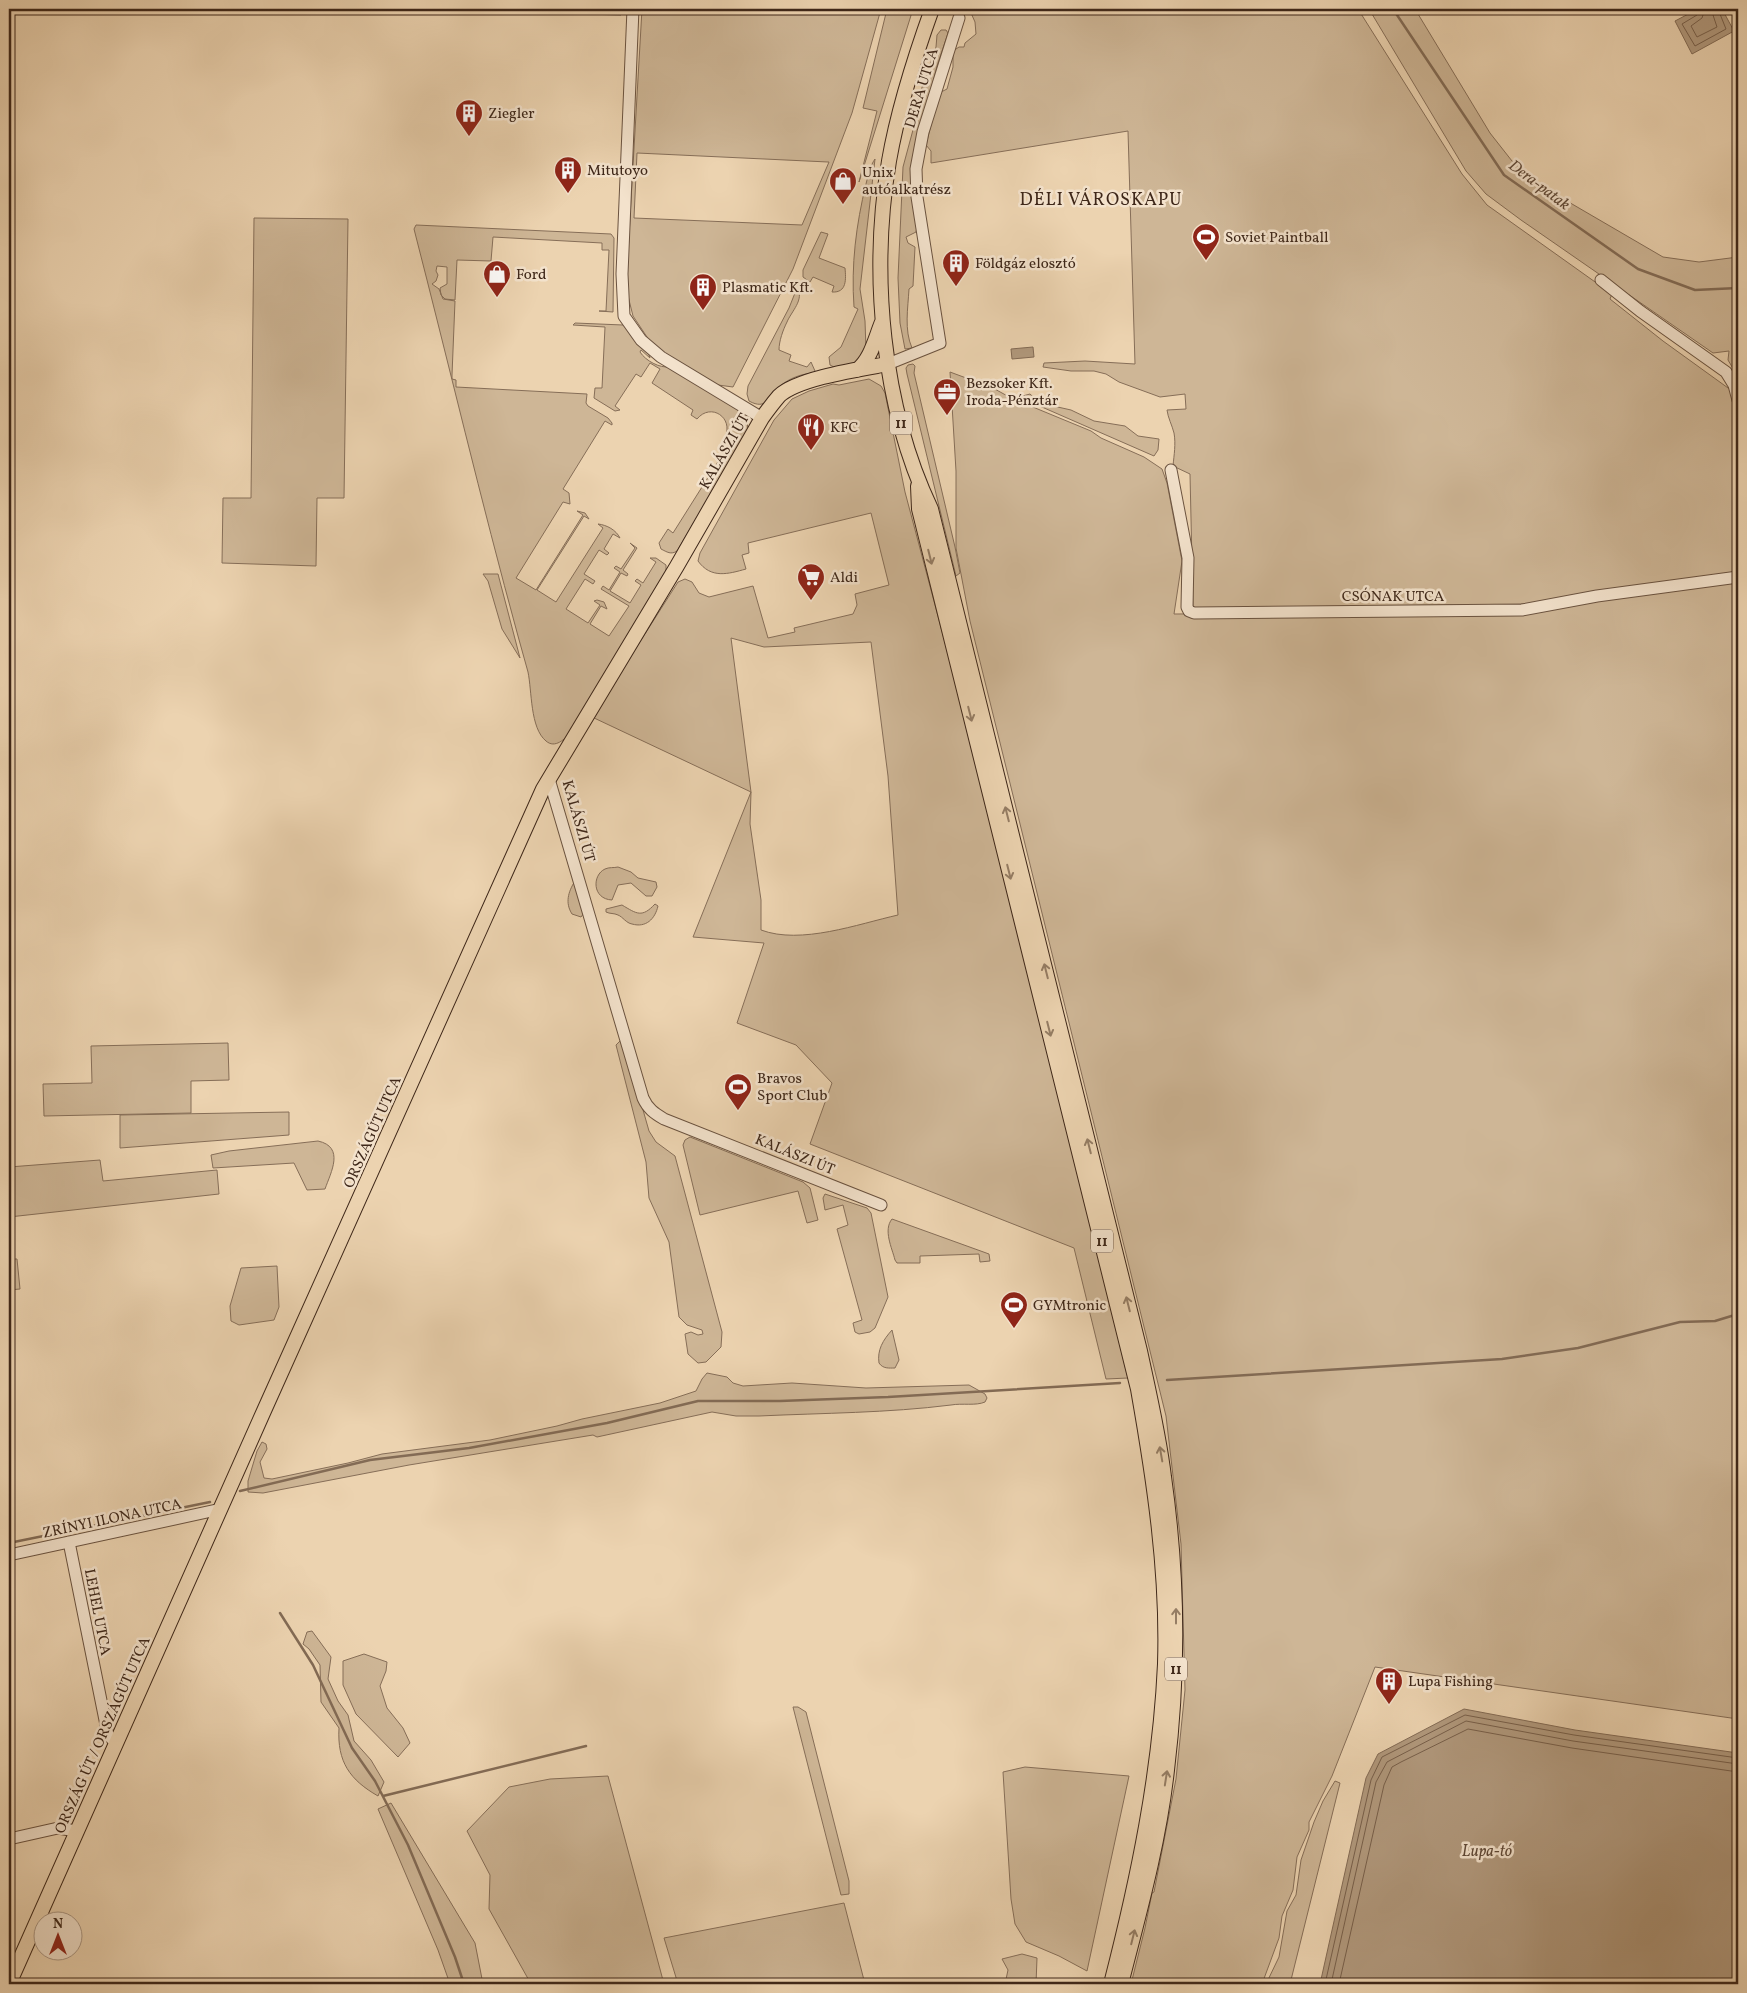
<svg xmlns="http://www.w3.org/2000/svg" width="1747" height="1993" font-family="Vollkorn,serif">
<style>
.green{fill:#ceb696;stroke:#866e58;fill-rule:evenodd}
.water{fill:#b1997d;stroke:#836b55}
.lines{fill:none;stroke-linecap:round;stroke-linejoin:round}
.shore{stroke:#78604b;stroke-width:1}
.stream{stroke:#836b55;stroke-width:2.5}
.minor-casing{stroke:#6a523f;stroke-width:13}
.major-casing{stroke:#3e2719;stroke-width:16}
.minor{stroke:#f3e2cc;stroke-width:11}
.major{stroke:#ecd3b0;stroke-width:14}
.oneway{stroke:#957d64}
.labels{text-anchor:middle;stroke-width:5;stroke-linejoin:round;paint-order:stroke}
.shield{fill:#f3e2cc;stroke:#745f4f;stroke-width:1}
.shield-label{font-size:14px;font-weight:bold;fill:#3e2719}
.street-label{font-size:15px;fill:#3e2719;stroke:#f3e2cc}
.poi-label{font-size:15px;fill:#3e2719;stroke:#f3e2cc;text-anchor:start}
.water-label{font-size:16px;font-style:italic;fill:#604937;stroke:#f3e2cc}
.quarter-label{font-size:18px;letter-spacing:1px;fill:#3e2719;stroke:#f3e2cc}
</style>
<rect width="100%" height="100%" fill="#ecd3b0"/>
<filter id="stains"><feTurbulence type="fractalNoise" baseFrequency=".004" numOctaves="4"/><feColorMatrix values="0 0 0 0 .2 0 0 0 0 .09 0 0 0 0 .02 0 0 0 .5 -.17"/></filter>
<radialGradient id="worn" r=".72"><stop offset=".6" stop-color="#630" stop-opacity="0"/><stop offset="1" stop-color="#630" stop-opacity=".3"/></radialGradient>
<path class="green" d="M398 9H622L621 15Z
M642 9H881L852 113 793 269 733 387 718 385 653 346 633 316 626 288ZM637 153 828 162H829L802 225 634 218Z
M887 9H913L859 182 877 111 863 108Z
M972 9H1358L1462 174 1487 205 1612 294 1610 299 1663 341 1735 393 1738 410V575L1533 604 1193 608 1190 474 1173 466C1174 455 1176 444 1174 433 1172 425 1168 418 1167 410L1186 409 1185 394 1160 397 1119 382 1106 374 1094 371H1071L1043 367 1044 363 1085 361 1135 364 1128 131 931 163V151L926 145 939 93 947 89 953 67V51L959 47H964L965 43 976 34 975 22 971 13Z
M1369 9H1415L1490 133 1512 161 1536 183 1663 257 1699 262 1738 257V377L1728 360 1729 351 1713 353 1521 220 1486 194 1466 171Z
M941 30H946L948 33 937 66 917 147V227L916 232 906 237 908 243 915 247 913 286 909 289C908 308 904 330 912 348L905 349 900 323 898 278 903 167 917 115 918 99 936 47 937 35Z
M875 159 860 289 865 321 866 350 856 363 836 368 830 365 829 357 841 347 858 309 854 307C851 265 856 225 866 184 868 176 870 166 875 159Z
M254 218 348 219 344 498H317L316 566 222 563 223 498H251Z
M416 225 611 234 614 238 613 312 599 311H606L609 250H602V243L493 237 491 261 457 260 455 300 445 299 441 295 440 288 447 284V267L437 266 436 271 438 275 436 281 432 284 439 289 443 299 455 301 452 375V379L456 380V387L587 394 586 403 588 406 608 418 612 423V425L605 421 563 489 569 493 570 504 563 502 516 578 536 590 583 515 577 511 585 513 589 519 584 516 537 590 556 602 603 528 598 524C607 525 616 530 620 538L613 534 604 549 609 553 607 555 599 550 584 574 595 581 593 584 585 579 566 609 588 623 600 605 594 601 597 600 604 602 607 609 601 606 590 624 609 636 629 606 601 589 603 586 609 590 620 572 614 568 616 566 621 569 635 548 630 543 637 548 623 570 628 574 627 576 621 573 610 591 630 603 641 585 635 581 637 579 643 583 656 562 650 558H656L666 565V571L571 732C565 739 555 749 546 741 530 728 532 691 528 672 525 660 521 648 518 636 481 501 449 365 414 229Z
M821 232 828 234 819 258 845 268C846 279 847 293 832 292L834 286 813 277 810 282 803 277V270Z
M797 288C805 299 791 312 787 322 783 330 779 341 779 350L791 355 789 361 807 367 811 362 815 371 813 373C801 374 790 378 780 386 769 396 767 411 749 401L747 394 748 386 789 308Z
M575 323 623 325 648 352 650 358 641 350 640 352C646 361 659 368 670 367L744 414 747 419 748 432 677 551C671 555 667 552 661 549L659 543 668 529 673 533 731 441 725 437C734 418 711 402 697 419L691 415 693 410 652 383 660 369 650 363 641 377 636 374 615 406 620 410 615 411 594 398 595 388H602L605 327 573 325Z
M913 364 915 366 914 373 955 547 960 573 956 576 907 374 906 368 908 365Z
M950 372 993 388 1011 398 1091 431 1101 438 1144 457 1162 469 1167 483 1182 561 1174 614 1526 612 1738 580V1719L1375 1667 1332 1776 1309 1822V1830L1297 1857 1293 1890 1282 1916 1279 1938 1262 1984H1131L1145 1928 1152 1893 1154 1892 1176 1779 1185 1690 1181 1544 1166 1416 970 621 956 548V471Z
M869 379 881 386 885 393 905 492 969 733 1128 1378 1106 1379 1074 1248 810 1144 832 1083 796 1045 737 1023 764 943 693 937 751 792 592 717 678 582 685 579 692 582 699 593 709 597 753 586 768 638 795 632 794 628 853 614 857 605 855 594 889 585 871 513 748 543 749 553 742 555 746 569C728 574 711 579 698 561L700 553 774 420 792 399 809 391 833 384 839 385ZM731 638 764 647 871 642 888 776 898 915C858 924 801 945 761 930V900L750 824 751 792Z
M1030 394 1040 403 1071 410 1094 421 1125 426 1138 436 1159 439 1158 450 1154 456 1019 397Z
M483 574H498L520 658 502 629 488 581Z
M618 867 631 872 638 878 656 882 657 887 652 896H646L631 883 618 885 612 900C592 899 592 875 605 869 609 867 614 868 618 867Z
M575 881 584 913 581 917 572 914C565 903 568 892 575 881Z
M655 904 658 906C655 919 646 928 632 924 626 923 623 917 618 915 614 913 610 914 606 912V909L622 905C637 914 642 918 655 904Z
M620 1041 624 1043 649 1131 656 1142 675 1156 722 1332 721 1347 706 1362 698 1363 688 1354 685 1334 691 1332 698 1335 703 1334 702 1330 687 1325 679 1317 669 1242 649 1198 646 1162 616 1045Z
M228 1043 229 1080 191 1081V1113L44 1116 43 1084 92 1083 91 1046Z
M289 1112V1135L120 1148V1115Z
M690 1137 803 1182 810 1188 818 1220 807 1223 798 1191 700 1215 683 1145 685 1140Z
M318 1141C345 1147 331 1172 325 1189L307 1190 294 1163 213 1168 211 1155 229 1151Z
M100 1160 103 1181 217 1170 219 1194 9 1217V1167Z
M825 1194 867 1208 871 1213 888 1297 875 1328 870 1332 859 1334 855 1332 853 1323 862 1320 837 1229 848 1225 843 1205 825 1210 823 1198Z
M892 1219 989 1254 990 1261 980 1262 979 1254 920 1256V1263H897L895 1260C892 1248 883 1230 892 1219Z
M9 1259H17L20 1289 9 1290Z
M277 1266 279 1307 274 1320 239 1325 231 1321 230 1306 241 1268Z
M892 1330 899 1360 895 1368C889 1368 883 1369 879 1363 877 1350 883 1340 892 1330Z
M707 1373 727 1377 733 1383 743 1386 792 1383 866 1388 969 1385 985 1394 987 1398 985 1402C976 1406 962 1403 951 1405 888 1413 823 1413 759 1416H736L712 1412 597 1437 593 1435 409 1465 263 1493 248 1492V1481L257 1451 262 1442 266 1444 267 1449 260 1462 264 1478 272 1479 348 1463 382 1454 490 1440 557 1426 582 1419 660 1403 696 1391 702 1379Z
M312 1631 331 1657 328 1679 338 1701 348 1715 354 1741 371 1760 384 1782 378 1796C350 1780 337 1762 339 1728L321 1702 320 1665 309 1649 303 1644 307 1632Z
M364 1654 387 1662 386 1671 380 1686 387 1708 403 1728 410 1743 398 1757 356 1714 343 1685V1661Z
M793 1707H798L806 1712 849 1881V1894L841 1895Z
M1025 1767 1129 1776 1087 1971 1059 1956 1026 1942 1015 1924 1011 1899 1003 1772Z
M608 1776 664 1984H531L489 1909 490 1875 467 1831 509 1787 550 1779Z
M1335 1781 1340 1783 1290 1984H1266L1279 1957 1287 1911 1296 1895 1301 1860 1314 1822 1323 1801Z
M391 1803 475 1943 483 1984H450L438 1950 378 1809Z
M844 1903 865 1984H678L664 1938Z
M1022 1954 1037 1958 1036 1984H1005L1008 1970 1002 1959Z"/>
<path class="water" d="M1698 9H1722L1734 31 1692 54 1675 21Z
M1033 347 1034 357 1012 359 1011 349Z
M1464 1709 1575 1730 1738 1753V1984H1320L1366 1778 1378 1754Z"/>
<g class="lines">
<path class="shore" d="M1699 9 1697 15 1682 24 1695 46 1726 29 1718 9
M1705 9 1702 18 1691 26 1697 37 1717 27 1711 9
M1325 1984 1371 1780 1382 1757 1465 1715 1574 1735 1738 1758
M1331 1984 1376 1782 1387 1762 1466 1721 1573 1741 1738 1764
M1339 1984 1384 1785 1392 1767 1401 1762 1468 1729 1572 1748 1738 1772"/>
<path class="stream" d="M1393 9 1504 175 1638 269 1695 290 1738 288
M1167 1380 1502 1359 1578 1348 1680 1322 1715 1321 1738 1314
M240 1491 370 1460 469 1448 607 1423 698 1401H780L888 1397 1120 1383
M9 1543 210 1502
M280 1613 313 1665 352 1748 375 1781 408 1845 455 1957 464 1984
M383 1796 586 1746"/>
<g class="minor-casing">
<path id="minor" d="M633 9 622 274 624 316 641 340 661 357 762 418
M1601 280 1640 311 1726 372 1734 385 1738 400
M888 364 940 343 917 197 916 169 923 132 959 18
M1171 470 1188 558 1187 607 1189 611 1194 613 1522 610 1597 596 1738 577
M549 779 643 1098C648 1109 654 1113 664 1119L881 1205
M69 1542 108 1735 116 1743
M9 1555 221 1509
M9 1839 58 1828 76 1831"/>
</g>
<g class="major-casing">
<path id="major" d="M932 9C914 59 898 109 889 161 870 274 882 406 931 509L1140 1351C1149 1393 1159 1435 1164 1477 1178 1575 1179 1672 1167 1770 1159 1843 1139 1914 1121 1984
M857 370C871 359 875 339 882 322
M918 486 919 509 1138 1389C1154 1480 1168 1572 1165 1664 1160 1773 1138 1879 1111 1984
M9 1984 263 1413 543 789 677 566 762 418C767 411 773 403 779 396 798 378 861 369 888 364"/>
</g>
<use href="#minor" class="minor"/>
<use href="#major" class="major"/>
</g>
<defs><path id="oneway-shaft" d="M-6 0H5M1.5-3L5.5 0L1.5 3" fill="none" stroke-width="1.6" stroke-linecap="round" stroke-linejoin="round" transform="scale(1.25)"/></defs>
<g class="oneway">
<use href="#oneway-shaft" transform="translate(930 557) rotate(76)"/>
<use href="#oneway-shaft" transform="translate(970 714) rotate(76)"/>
<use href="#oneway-shaft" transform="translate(1007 814) rotate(-104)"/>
<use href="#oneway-shaft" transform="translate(1009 872) rotate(76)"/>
<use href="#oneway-shaft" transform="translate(1046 971) rotate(-104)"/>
<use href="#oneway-shaft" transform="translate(1049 1029) rotate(76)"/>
<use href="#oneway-shaft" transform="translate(1089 1146) rotate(-104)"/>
<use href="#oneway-shaft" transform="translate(1128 1304) rotate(-104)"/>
<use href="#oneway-shaft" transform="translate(1161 1454) rotate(-100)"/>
<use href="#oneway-shaft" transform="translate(1176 1616) rotate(-90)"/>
<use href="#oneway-shaft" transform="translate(1166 1778) rotate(-81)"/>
<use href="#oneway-shaft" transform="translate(1133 1937) rotate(-76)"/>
</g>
<defs>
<g id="building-pin" transform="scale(1.4375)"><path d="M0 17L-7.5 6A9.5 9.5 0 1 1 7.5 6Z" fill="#8f2418" stroke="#f3e2cc"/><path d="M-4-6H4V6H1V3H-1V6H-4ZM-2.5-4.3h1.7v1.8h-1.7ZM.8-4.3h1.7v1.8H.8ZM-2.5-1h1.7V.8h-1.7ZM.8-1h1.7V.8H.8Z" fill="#fff"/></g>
<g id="shop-pin" transform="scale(1.4375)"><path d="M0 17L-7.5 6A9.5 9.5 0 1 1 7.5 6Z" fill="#8f2418" stroke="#f3e2cc"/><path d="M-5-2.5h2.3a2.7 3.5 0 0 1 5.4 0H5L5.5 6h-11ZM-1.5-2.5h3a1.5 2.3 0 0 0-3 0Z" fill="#fff"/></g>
<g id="stadium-pin" transform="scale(1.4375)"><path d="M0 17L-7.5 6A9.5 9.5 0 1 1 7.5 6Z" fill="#8f2418" stroke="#f3e2cc"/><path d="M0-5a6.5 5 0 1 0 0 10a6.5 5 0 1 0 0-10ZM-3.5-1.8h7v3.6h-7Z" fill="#fff"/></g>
<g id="office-pin" transform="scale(1.4375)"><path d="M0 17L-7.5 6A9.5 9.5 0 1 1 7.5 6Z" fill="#8f2418" stroke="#f3e2cc"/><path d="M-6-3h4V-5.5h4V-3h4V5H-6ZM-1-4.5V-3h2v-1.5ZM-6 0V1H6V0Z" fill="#fff"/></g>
<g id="restaurant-pin" transform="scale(1.4375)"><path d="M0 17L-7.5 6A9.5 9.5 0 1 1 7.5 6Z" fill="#8f2418" stroke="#f3e2cc"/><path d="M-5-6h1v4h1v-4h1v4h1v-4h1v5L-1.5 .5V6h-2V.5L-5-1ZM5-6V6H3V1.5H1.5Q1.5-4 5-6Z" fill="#fff"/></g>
<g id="supermarket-pin" transform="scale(1.4375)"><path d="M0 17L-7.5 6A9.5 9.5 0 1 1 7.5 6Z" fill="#8f2418" stroke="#f3e2cc"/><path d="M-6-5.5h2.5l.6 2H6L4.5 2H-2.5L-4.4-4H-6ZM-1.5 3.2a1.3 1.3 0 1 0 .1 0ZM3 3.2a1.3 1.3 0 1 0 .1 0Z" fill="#fff"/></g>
</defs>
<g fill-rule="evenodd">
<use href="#building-pin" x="469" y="113"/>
<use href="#building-pin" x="568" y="170"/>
<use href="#shop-pin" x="843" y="181"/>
<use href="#stadium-pin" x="1206" y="237"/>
<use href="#building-pin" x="956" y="263"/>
<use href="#shop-pin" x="497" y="274"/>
<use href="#building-pin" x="703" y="287"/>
<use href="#office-pin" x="947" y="392"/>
<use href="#restaurant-pin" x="811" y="427"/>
<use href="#supermarket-pin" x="811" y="577"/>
<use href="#stadium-pin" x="738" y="1087"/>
<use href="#stadium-pin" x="1014" y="1305"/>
<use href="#building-pin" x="1389" y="1681"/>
</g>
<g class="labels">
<g class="shield">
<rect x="890" y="411.5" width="22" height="23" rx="4"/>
<rect x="1091" y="1229.5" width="22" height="23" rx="4"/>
<rect x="1165" y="1657.5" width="22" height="23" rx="4"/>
</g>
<g class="shield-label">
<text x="901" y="428">11</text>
<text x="1102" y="1246">11</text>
<text x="1176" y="1674">11</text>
</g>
<g class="street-label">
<text transform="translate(921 88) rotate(-73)" y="5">DERA UTCA</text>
<text transform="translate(724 451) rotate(-60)" y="5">KALÁSZI ÚT</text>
<text x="1393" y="601">CSÓNAK UTCA</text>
<text transform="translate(579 821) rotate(74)" y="5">KALÁSZI ÚT</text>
<text transform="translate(372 1132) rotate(-66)" y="5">ORSZÁGÚT UTCA</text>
<text transform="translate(795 1154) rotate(22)" y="5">KALÁSZI ÚT</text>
<text transform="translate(112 1518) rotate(-12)" y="5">ZRÍNYI ILONA UTCA</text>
<text transform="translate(98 1612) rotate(79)" y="5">LEHEL UTCA</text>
<text transform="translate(102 1735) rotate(-66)" y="5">ORSZÁG ÚT / ORSZÁGÚT UTCA</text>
</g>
<g class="poi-label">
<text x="488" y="118">Ziegler</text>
<text x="587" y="175">Mitutoyo</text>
<text x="862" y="177">Unix<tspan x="862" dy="17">autóalkatrész</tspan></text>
<text x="1225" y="242">Soviet Paintball</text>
<text x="975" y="268">Földgáz elosztó</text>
<text x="516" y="279">Ford</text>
<text x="722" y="292">Plasmatic Kft.</text>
<text x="966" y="388">Bezsoker Kft.<tspan x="966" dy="17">Iroda-Pénztár</tspan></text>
<text x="830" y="432">KFC</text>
<text x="830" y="582">Aldi</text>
<text x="757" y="1083">Bravos<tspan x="757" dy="17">Sport Club</tspan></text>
<text x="1033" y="1310">GYMtronic</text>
<text x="1408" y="1686">Lupa Fishing</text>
</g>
<g class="water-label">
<text transform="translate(1540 184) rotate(37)" y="6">Dera-patak</text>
<text x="1487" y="1856">Lupa-tó</text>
</g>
<g class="quarter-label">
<text x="1101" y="205">DÉLI VÁROSKAPU</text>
</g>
</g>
<rect width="1747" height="1993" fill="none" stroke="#ecd3b0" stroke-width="30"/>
<rect x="10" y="10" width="1727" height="1973" fill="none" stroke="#3e2719" stroke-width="2.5"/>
<rect x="15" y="15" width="1717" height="1963" fill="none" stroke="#3e2719"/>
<g transform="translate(58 1936)"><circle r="24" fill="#f3e2cc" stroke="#ab9784"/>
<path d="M0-4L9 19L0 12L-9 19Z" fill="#8f2418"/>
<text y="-8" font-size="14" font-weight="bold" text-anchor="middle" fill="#3e2719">N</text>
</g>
<rect width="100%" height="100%" filter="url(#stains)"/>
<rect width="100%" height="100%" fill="url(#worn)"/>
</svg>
